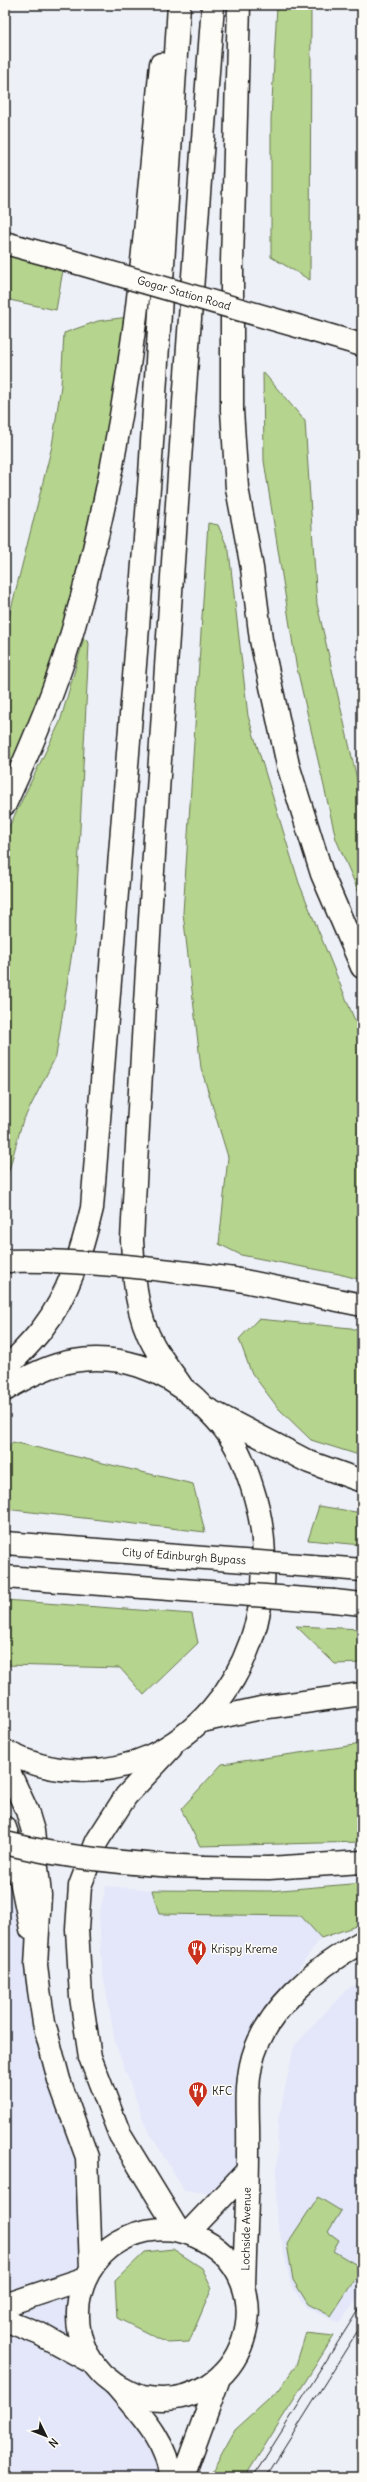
<svg xmlns="http://www.w3.org/2000/svg" width="367" height="2482" font-family="Delius,sans-serif">
<style>
.built{fill:#e3e7f9}
.green{fill:#b5d48d;stroke:#687854}
.lines{fill:none;stroke-linecap:round;stroke-linejoin:round}
.minor-casing{stroke:#1c1c1c;stroke-width:25}
.major-casing{stroke:#1c1c1c;stroke-width:25}
.highway-casing{stroke:#1c1c1c;stroke-width:25}
.minor{stroke:#fdfcf7;stroke-width:22}
.major{stroke:#fdfcf7;stroke-width:22}
.highway{stroke:#fdfcf7;stroke-width:22}
.tram{stroke:#1c1c1c;stroke-width:1}
.minor-bridge-casing{stroke:#1c1c1c;stroke-width:25;stroke-linecap:butt}
.major-bridge-casing{stroke:#1c1c1c;stroke-width:25;stroke-linecap:butt}
.minor-bridge{stroke:#fdfcf7;stroke-width:22}
.major-bridge{stroke:#fdfcf7;stroke-width:22}
.labels{text-anchor:middle;stroke-width:3;stroke-linejoin:round;paint-order:stroke}
.street-label{font-size:11px;fill:#1c1c1c;stroke:#fdfcf7}
.poi-label{font-size:11px;fill:#1c1c1c;stroke:#fdfcf7;text-anchor:start}
</style>
<rect width="100%" height="100%" fill="#eef0f8"/>
<filter id="ink" filterUnits="userSpaceOnUse"><feTurbulence type="fractalNoise" baseFrequency=".025" numOctaves="2"/><feDisplacementMap in="SourceGraphic" scale="8" xChannelSelector="R" yChannelSelector="G"/><feConvolveMatrix kernelMatrix="1 2 1 2 8 2 1 2 1" color-interpolation-filters="sRGB"/></filter>
<g filter="url(#ink)">
<path class="built" d="M5 1884 23 1895 87 2157 78 2315 116 2386 170 2477H5Z
M106 1886 152 1890 159 1914 302 1916 321 1938 260 2021 241 2163 213 2194 184 2190 145 2125 115 2042 102 1969 99 1915Z
M362 1981V2293L339 2323 305 2307 290 2283 276 2215 278 2121 294 2046 347 1989Z"/>
<path class="green" d="M277 5H311L310 280 271 257V120Z
M5 254 63 270 56 310 5 299Z
M136 316 74 626 5 804V633L52 446 61 385 64 333 98 321Z
M263 372 305 421 317 604 362 801V900L336 839 296 664 264 461Z
M208 523 218 525 229 551 248 716 299 883 362 1038V1280L339 1274 241 1255 219 1244 228 1157 201 1068 183 913Z
M84 638 89 643 75 933 56 1056 22 1123 5 1185V835L60 722Z
M258 1319 351 1328 362 1332V1456L311 1440 278 1408 251 1372 239 1339Z
M13 1442 193 1484 205 1532 5 1509V1449Z
M319 1506 362 1513V1545L308 1540Z
M5 1600 192 1614 198 1643 144 1695 120 1668 5 1665Z
M296 1626 362 1629V1663L335 1664Z
M362 1744V1842L200 1846 181 1809 222 1764Z
M362 1883V1924L321 1938 301 1916 159 1914 152 1890 270 1891Z
M318 2197 341 2211 328 2232 339 2240 333 2251 362 2268 331 2316 308 2304 293 2280 287 2244Z
M173 2249 202 2268 212 2288 189 2342 167 2343 117 2318 115 2281 145 2252Z
M306 2333 334 2336 245 2477H214L211 2473 235 2430 279 2390 296 2365Z"/>
<g class="lines">
<g class="minor-casing">
<path id="minor" d="M5 243 60 258
M304 328 362 345
M171 1748 126 1796 97 1841 80 1886 77 1929 81 1997 90 2057 120 2135 178 2230
M5 1763 27 1811 33 1831 40 1895 36 1966 39 1990 44 2023 59 2080 87 2157 91 2269
M5 1828 18 1866 31 1929
M188 2233 247 2171
M244 2287C245 2241 248 2196 248 2150 249 2121 245 2094 251 2065 262 2012 317 1966 362 1942
M5 2305 86 2278
M5 2320 40 2334 93 2363
M116 2385C124 2389 133 2395 142 2397 245 2417 291 2278 195 2236 171 2225 142 2228 120 2241 94 2255 77 2286 78 2316 78 2338 87 2358 102 2374 107 2379 113 2382 117 2387 139 2413 168 2442 170 2477
M183 2477 219 2378"/>
</g>
<g class="major-casing">
<path id="major" d="M234 1279 362 1305
M207 1409 309 1462 362 1481
M325 1567 362 1570
M334 1601 362 1604
M202 1721 261 1708 362 1694
M204 1867 269 1868 362 1862"/>
</g>
<g class="highway-casing">
<path id="highway" d="M239 5 232 262V410L237 488 252 568 261 640 288 765 322 874 362 967
M5 804C32 746 57 687 74 626 102 527 123 417 136 315 146 232 153 147 161 64
M5 1370C17 1356 31 1344 42 1329 69 1295 82 1250 92 1208L150 475 179 5
M182 1387C173 1373 162 1360 154 1346 135 1313 134 1276 132 1240 153 828 182 417 213 5
M5 1390C26 1377 49 1365 73 1361 118 1353 163 1369 196 1399 206 1409 217 1419 225 1430 238 1446 246 1468 252 1487 285 1587 250 1710 148 1757 103 1777 49 1775 5 1751"/>
</g>
<use href="#minor" class="minor"/>
<use href="#major" class="major"/>
<use href="#highway" class="highway"/>
<path class="tram" d="M253 2477 362 2304
M266 2477 362 2324"/>
<g class="minor-bridge-casing">
<path id="minor-bridge" d="M60 258 304 328"/>
</g>
<g class="major-bridge-casing">
<path id="major-bridge" d="M5 1261C81 1259 159 1269 234 1279
M5 1543 325 1567
M5 1577 334 1601
M5 1843C70 1859 137 1865 204 1867"/>
</g>
<use href="#minor-bridge" class="minor-bridge"/>
<use href="#major-bridge" class="major-bridge"/>
</g>
</g>
<defs>
<g id="restaurant-pin" transform="scale(1)"><path d="M0 17L-7.5 6A9.5 9.5 0 1 1 7.5 6Z" fill="#c8321e" stroke="#fdfcf7"/><path d="M-5-6h1v4h1v-4h1v4h1v-4h1v5L-1.5 .5V6h-2V.5L-5-1ZM5-6V6H3V1.5H1.5Q1.5-4 5-6Z" fill="#fff"/></g>
</defs>
<g fill-rule="evenodd">
<use href="#restaurant-pin" x="197" y="1949"/>
<use href="#restaurant-pin" x="198" y="2091"/>
</g>
<g class="labels">
<g class="street-label">
<text transform="translate(184 293) rotate(16)" y="4">Gogar Station Road</text>
<text transform="translate(184 1556) rotate(4)" y="4">City of Edinburgh Bypass</text>
<text transform="translate(246 2229) rotate(-89)" y="4">Lochside Avenue</text>
</g>
<g class="poi-label">
<text x="211" y="1953">Krispy Kreme</text>
<text x="212" y="2095">KFC</text>
</g>
</g>
<rect width="367" height="2482" fill="none" stroke="#fdfcf7" stroke-width="20"/>
<rect x="10" y="10" width="347" height="2462" fill="none" stroke="#1c1c1c" stroke-width="1.5" filter="url(#ink)"/>
<g transform="translate(46 2436) rotate(133)" stroke="#fdfcf7" stroke-width="3" paint-order="stroke">
<path d="M0-3L7 15L0 10L-7 15Z" fill="#1c1c1c"/>
<text y="-6" font-size="11" font-weight="bold" text-anchor="middle" fill="#1c1c1c">N</text>
</g>
</svg>
